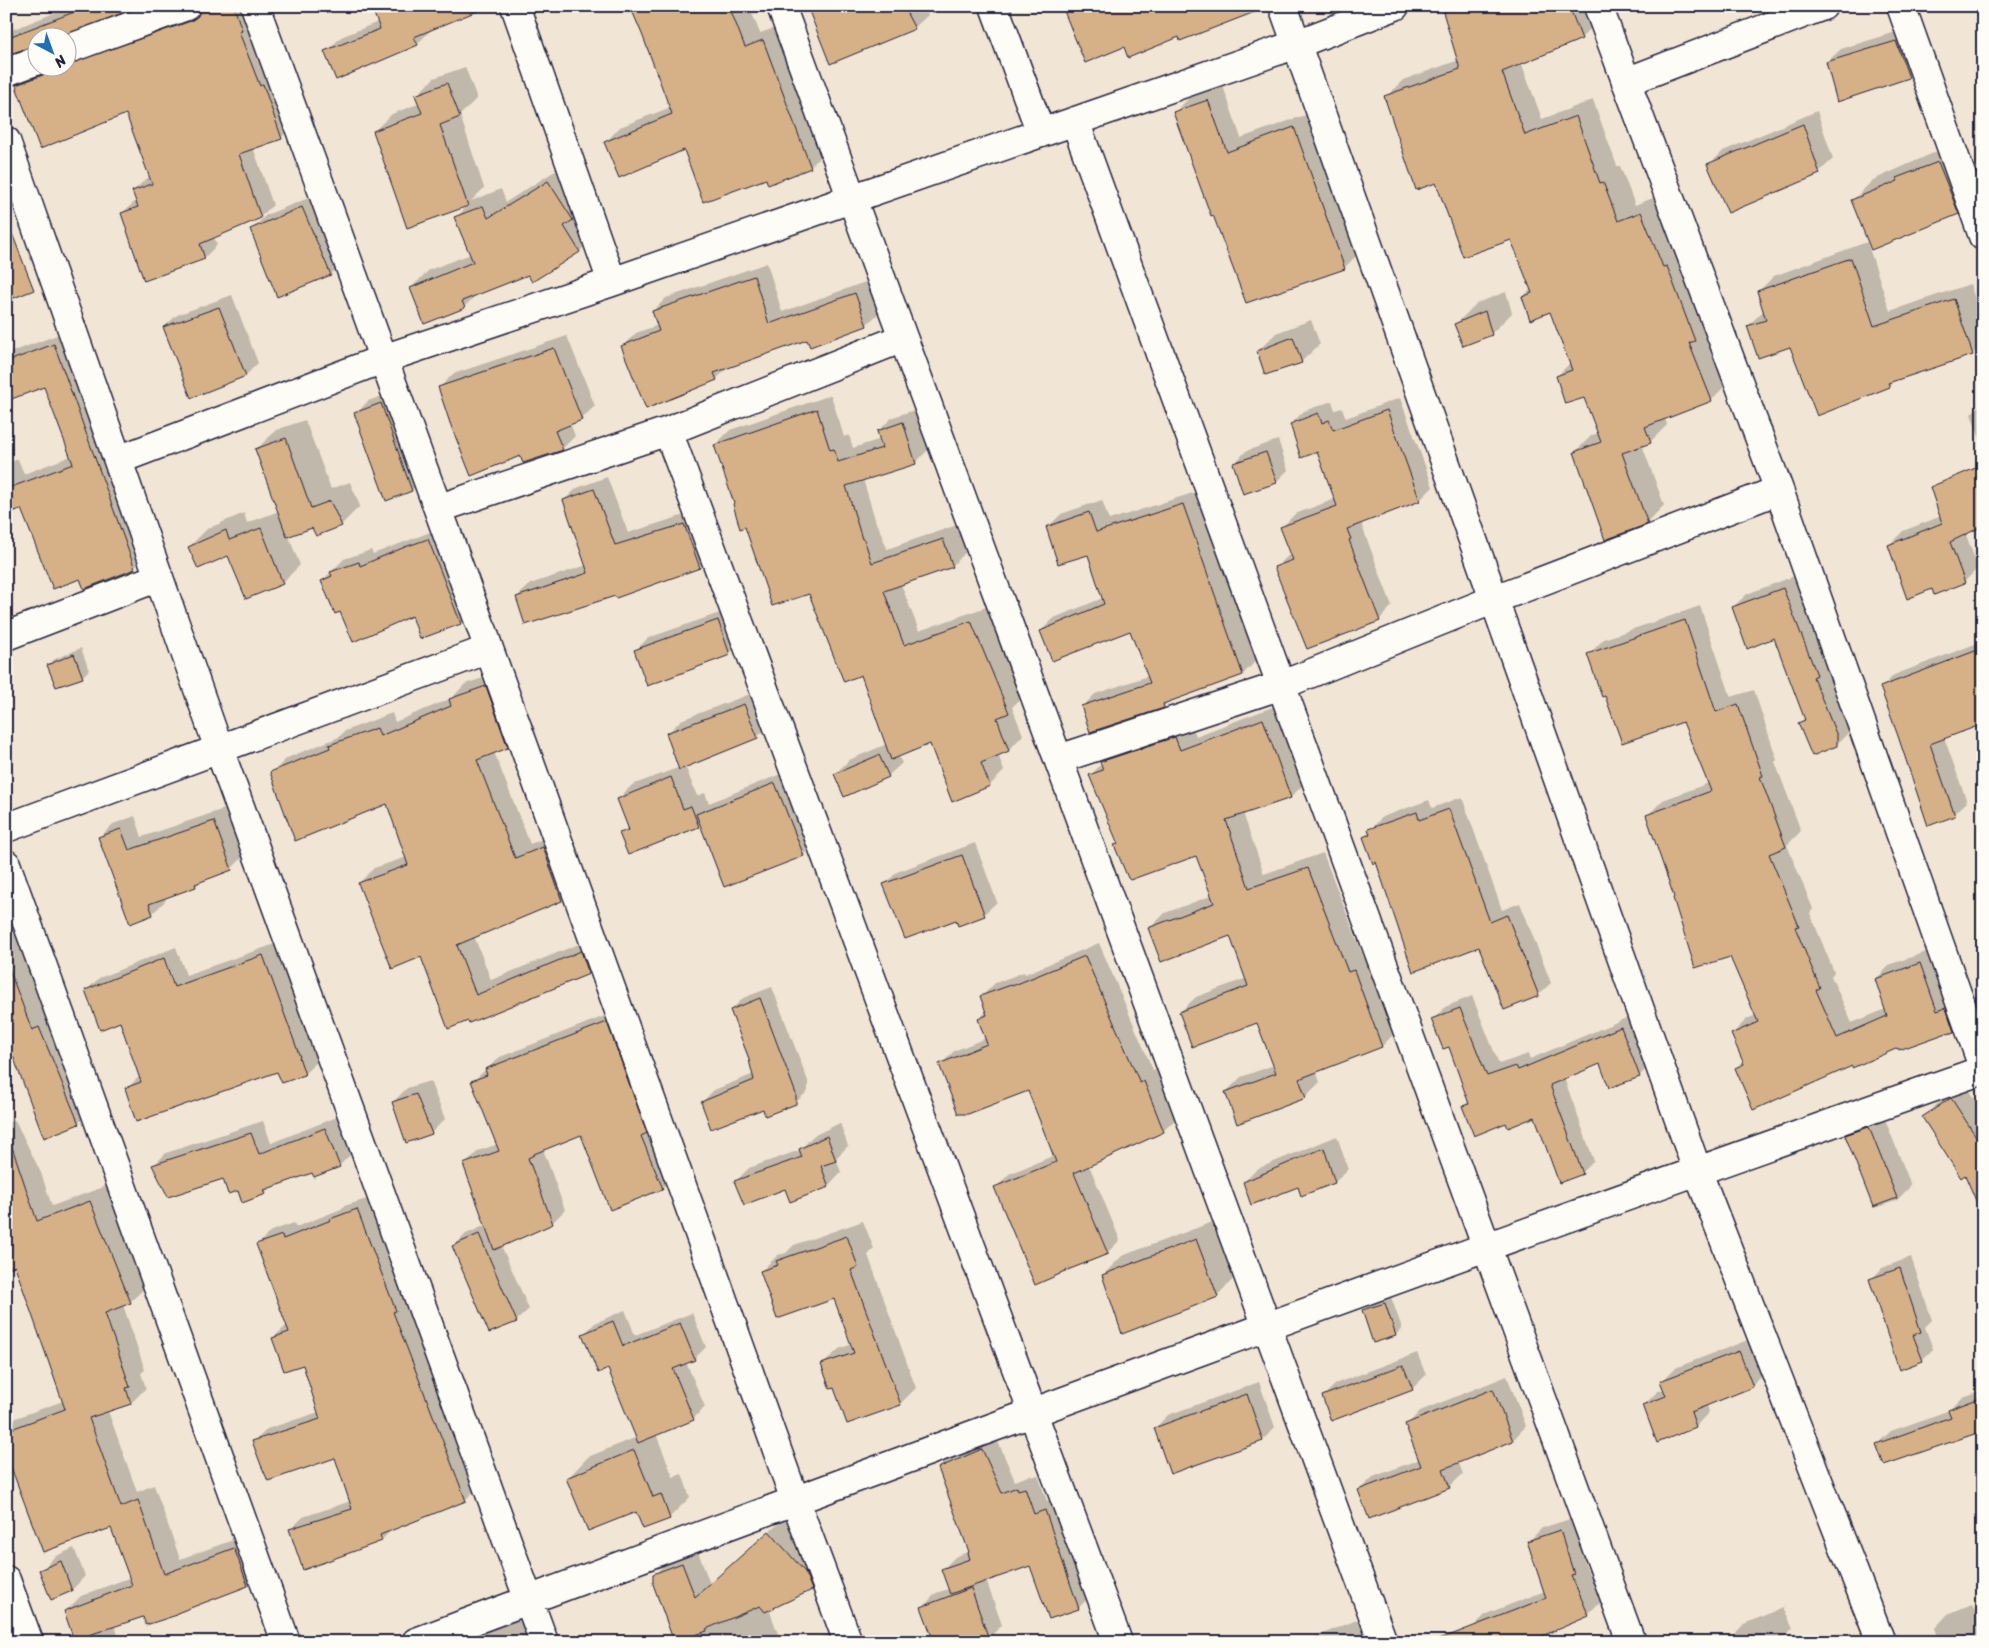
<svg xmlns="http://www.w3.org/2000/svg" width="1989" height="1648" font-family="Sriracha,sans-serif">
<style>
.shadow{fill:#0003;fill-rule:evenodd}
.building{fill:#d6b187;stroke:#22223b}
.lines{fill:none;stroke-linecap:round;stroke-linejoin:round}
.minor-casing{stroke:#22223b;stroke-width:31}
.minor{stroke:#fdfcf7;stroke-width:28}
</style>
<rect width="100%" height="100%" fill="#f1e6d5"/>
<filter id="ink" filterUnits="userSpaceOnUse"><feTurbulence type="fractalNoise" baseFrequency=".02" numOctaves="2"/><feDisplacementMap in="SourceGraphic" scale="10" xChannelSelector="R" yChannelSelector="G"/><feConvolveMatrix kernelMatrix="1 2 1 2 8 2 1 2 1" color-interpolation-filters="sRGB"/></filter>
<g filter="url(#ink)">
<path class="shadow" d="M72 6H136L65 32V38H38L6 54V36L14 29Z
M202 6H250L293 125 281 138 253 147 273 205 260 217 214 237 217 245 204 258 122 213 137 200 133 191 146 179 150 177 127 112 18 85 30 73 44 68H68V45L87 52 202 10Z
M632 6H749L760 33 778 27 825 152 810 167 767 178 685 149 606 142 620 127 671 107Z
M825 6H923L928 15 914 28Z
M1450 6H1592L1598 21 1581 38 1521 62 1542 119 1593 100 1617 166H1620L1635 205 1658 196 1728 383 1711 400 1665 418 1667 425 1650 442 1642 445 1664 505 1647 523 1575 452 1592 435 1599 433 1585 396 1557 376 1570 363 1551 310 1523 297 1531 289 1512 238 1437 181 1386 97 1403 80 1459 60 1444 12Z
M378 22 432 29 417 44 326 52 341 37Z
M1909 28 1922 63 1908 76 1827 62 1841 49Z
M465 67 477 98 460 115 484 188 471 201 501 189 506 202 566 164 597 234 579 252 477 294 464 307 411 288 429 270 471 254 456 218 469 204 407 226 374 131 392 114 420 103 416 96 434 78Z
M1223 86 1241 138 1308 114 1359 253 1344 268 1175 112 1189 98Z
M1817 111 1833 159 1819 172 1709 165 1723 151Z
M1958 142 1979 192 1958 213 1853 200 1873 180Z
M316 195 344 261 331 274 252 229 266 215Z
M1867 242 1890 311 1970 284 1983 323V343L1972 354 1896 379 1889 386 1790 346 1748 326 1764 310 1758 292 1774 276Z
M767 263 782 312 868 281 880 312 866 325 808 339 730 366 716 379 623 346 636 333 658 325 653 311 666 298Z
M1506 292 1512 313 1491 334 1456 324 1477 303Z
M232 295 258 363 246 375 192 396 164 327 177 315Z
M1311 320 1320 344 1301 362 1258 351 1276 333Z
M68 331 149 554 134 568 22 507 6 513V464L18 459 24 474 71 456 45 386 6 400V354Z
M567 336 595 406 581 419 570 423 575 436 562 449 521 455 440 387 453 374Z
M394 392 424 477 412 490 356 414 368 401Z
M831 395 844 437 849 435 853 448 881 439 878 431 893 417 918 409 930 448 915 463 863 479 877 526 878 525 887 549 957 525 967 551 952 566 901 584 919 631 986 607 1023 697 1012 707 1023 735 1009 750 998 754 1004 771 990 785 930 743 898 756 902 763 888 776 835 774 849 760 887 744 862 674 810 592 746 526 736 503 715 445 730 430Z
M1400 398 1433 487 1420 500 1363 522 1362 526 1392 606 1379 620 1276 567 1291 553 1282 527 1295 514 1335 499 1317 451 1291 424 1304 411 1332 401 1335 410 1342 408 1346 418Z
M1983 402V448L1971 414Z
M305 420 331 489 350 482 360 506 341 525 313 526 288 535 300 565 282 583 229 554 189 547 207 529 244 513 247 523 279 511 256 450 276 430Z
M1278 440 1288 470 1276 482 1234 464 1246 451Z
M607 477 628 533 697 511 712 554 699 567 616 594 517 597 530 584 587 565 564 500 577 488Z
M1196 492 1256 661 1243 674 1170 700 1164 706 1091 731 1082 707 1095 694 1148 676 1130 630 1041 631 1054 618 1103 598 1089 553 1048 527 1061 514 1102 500 1109 520Z
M1957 510 1978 568 1964 582 1933 588 1889 545 1903 531Z
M441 528 472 610 460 623 413 615 341 610 322 581 344 559 371 550 373 554Z
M1797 575 1850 731 1836 745 1799 723 1805 718 1775 637 1733 607 1747 594Z
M1700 606 1731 697 1754 690 1777 760 1775 762 1801 831 1787 845 1813 909 1810 913 1834 972 1831 976 1852 1023 1886 1009 1876 979 1891 964 1935 949 1968 1014 1953 1030 1899 1046 1736 1068 1744 1060 1732 1034 1747 1019 1756 1015 1731 956 1653 827 1648 815 1663 800 1709 783 1683 720 1606 694 1589 654 1604 639Z
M731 609 742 641 730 653 648 684 636 650 648 638Z
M1983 641V746L1975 725 1944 737 1967 802 1954 814 1881 688 1894 675Z
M81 648 89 670 83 676 56 685 48 665 55 659Z
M501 672 522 732 507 747 494 752 530 844 558 833 576 885 561 900 474 936 491 980 596 937 603 957 588 972 470 1021 422 955 359 883 374 868 407 857 388 802 272 773 287 758 339 737 345 731 392 713 395 722 452 698 465 684Z
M758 691 771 724 757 737 685 766 697 796 705 793 709 803 788 771 816 842 803 855 701 823 628 854 621 834 629 826 618 799 632 785 680 767 667 734 681 720Z
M1278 705 1306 782 1291 797 1243 813 1264 874 1323 853 1364 958 1369 956 1397 1031 1382 1046 1316 1071 1320 1082 1305 1097 1226 1092 1241 1077 1274 1065 1258 1021 1180 1012 1196 997 1247 978 1230 934 1150 928 1165 913 1213 895 1197 854 1116 846 1119 842 1091 775 1117 747 1191 723 1196 736Z
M1462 797 1502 910 1520 903 1551 983 1538 995 1377 861 1364 837 1382 817 1429 800 1432 808Z
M227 808 245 855 231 869 201 880 196 886 165 897 166 900 152 914 100 837 113 824 135 816 142 837Z
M975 843 997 902 984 914 957 918 885 884 897 872Z
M6 905 47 1015 94 1107 78 1123 14 1054 6 1057Z
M1099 943 1153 1070 1157 1069 1177 1118 1163 1131 1089 1165 1120 1240 1107 1253 1063 1270 1060 1273 996 1188 1009 1174 1055 1155 1028 1090 941 1064 954 1051 986 1038 979 1019 987 1011 982 996 995 983 1024 972 1025 974ZM1072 1167 1106 1248H1104L1070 1168Z
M275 944 312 1043 311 1045 317 1062 304 1074 278 1070 126 1089 140 1076 121 1020 87 990 99 978 176 947 186 975Z
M1983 958V978L1978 963Z
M772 987 808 1081V1091L795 1103 763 1108 702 1102 714 1090 754 1074 731 1010 743 998Z
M1472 996 1499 1064 1528 1054 1530 1059 1633 1015 1652 1063 1639 1076 1601 1062 1564 1078 1594 1161 1582 1173 1535 1116 1507 1121 1464 1106 1469 1101 1450 1045 1433 1020 1445 1007Z
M620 1010 675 1175 662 1188 582 1133 543 1149 565 1210 552 1223 501 1245 529 1309 516 1321 453 1247 466 1234 486 1225 465 1165 478 1151 498 1144 473 1081 500 1057Z
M430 1081 445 1119 431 1133 393 1102 407 1088Z
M1965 1085 1983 1112V1214L1965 1173 1924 1118 1937 1104Z
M1883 1114 1910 1183 1909 1188 1896 1201 1874 1208 1847 1136 1860 1122Z
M337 1117 351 1154 339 1166 313 1171 273 1185 265 1193 239 1189 224 1178 154 1165 166 1153 263 1121 271 1143Z
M15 1120 41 1173 52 1206 106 1186 146 1287 130 1302 123 1305 145 1370 141 1373 146 1388 131 1403 108 1411 137 1492 154 1485 180 1559 250 1534 263 1569 247 1585 180 1610 177 1614 144 1615 114 1625 121 1642H77L65 1612 81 1596 131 1577 112 1526 6 1450V1427L16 1418 63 1401 16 1264 6 1268V1123Z
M840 1123 848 1146 836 1158 841 1172 828 1186 786 1187 736 1181 749 1168 800 1150 813 1136Z
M1337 1136 1348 1169 1335 1182 1302 1195 1299 1186 1244 1182 1257 1169Z
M370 1198 478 1487 465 1500 393 1528 382 1540 304 1568 290 1530 303 1517 351 1501 336 1456 254 1442 267 1429 319 1412 303 1363 273 1338 287 1325 258 1244 271 1231 294 1223 296 1227 341 1209 344 1206Z
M863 1221 874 1249 868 1255 916 1388 900 1404 835 1386 822 1365 839 1349 852 1344 834 1297 761 1271 778 1255 786 1253 794 1245Z
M1215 1221 1236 1276 1217 1296 1103 1275 1122 1256Z
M1911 1257 1932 1320 1925 1327 1933 1349 1922 1360 1871 1280 1882 1268Z
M1391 1297 1402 1328 1396 1335 1363 1311 1370 1304Z
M625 1310 635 1335 692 1313 706 1347 694 1359 686 1362 705 1407 693 1419 656 1434 673 1477 682 1474 690 1497 670 1517 644 1528 637 1510 568 1478 588 1457 637 1437 608 1367 584 1334 595 1323Z
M1753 1338 1766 1372 1753 1385 1707 1405 1709 1412 1696 1426 1658 1442 1644 1405 1658 1391 1665 1389 1662 1381 1675 1368Z
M1417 1353 1426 1375 1412 1389 1323 1396 1337 1383Z
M1507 1376 1526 1426 1513 1440 1458 1461 1463 1474 1449 1487 1359 1490 1373 1477 1420 1459 1407 1425 1420 1411Z
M1259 1382 1275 1427 1263 1440 1155 1428 1168 1415Z
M1983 1390V1430L1877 1444 1891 1431 1950 1410 1963 1397Z
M996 1437 1015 1481 1031 1475 1032 1477 1038 1475 1047 1501 1059 1497 1092 1595 1078 1608 1031 1564 986 1580 1002 1625 988 1639 923 1607 936 1593 949 1589 942 1570 955 1557 970 1551 939 1468 952 1455Z
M785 1518 820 1557 826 1574 811 1589 769 1609 781 1642H694L654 1575 669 1560 697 1549 710 1584Z
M1573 1518 1586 1560 1584 1562 1601 1602 1588 1615 1472 1628 1486 1614 1545 1591 1529 1541 1542 1528Z
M74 1548 85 1576 72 1590 41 1571 54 1557Z
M1972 1604 1978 1616 1983 1614V1642H1940L1935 1628 1948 1614Z
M1783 1607 1793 1628 1779 1642H1731L1730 1639 1743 1625Z
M520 1613 531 1642H447Z
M1364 1617 1374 1642H1303Z
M846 1628 855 1642H806Z"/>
<path class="building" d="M90 6H140L58 38H38V45L6 55V38Z
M201 6H234L242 31 239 32 260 86 263 84 282 139 239 154 261 218 200 244 205 259 144 281 121 213 138 207 132 191 152 184 126 114 40 149 17 89H18L16 85 43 75 51 68H68V64L191 21 198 16Z
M371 6H487V7L414 37 418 45 336 80 324 51 380 29Z
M630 6H729L745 47 763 40 811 168 768 185 766 179 703 202 684 150 619 178 604 142 672 114 642 34Z
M807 6H903L915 29 830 64Z
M1062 6H1265V8L1180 41 1179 37 1128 58 1124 47 1085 63Z
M1462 6H1569L1582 39 1502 72 1525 135 1576 116 1600 183 1603 182 1618 221 1641 212 1663 267 1667 266 1695 341 1689 343 1712 401 1645 427 1651 443 1622 453 1648 524 1605 540 1574 452 1601 442 1584 398 1565 404 1556 376 1572 370 1550 312 1530 320 1522 297 1532 293 1511 240 1463 257 1436 183 1416 190 1384 96 1460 69 1443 12Z
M1896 41 1909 78 1837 102 1826 62Z
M447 83 460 117 440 125 468 206 407 228 373 131 422 113 415 95Z
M1208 100 1227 152 1294 127 1345 269 1246 303 1213 215 1211 216 1173 112Z
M1803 124 1820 174 1728 213 1707 164Z
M1938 162 1959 214 1871 250 1851 200 1898 181 1896 178Z
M548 181 573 220 564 226 580 252 532 282 528 275 462 301 465 308 424 324 410 288 473 262 454 217 483 206 488 218Z
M302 207 331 275 277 297 250 229Z
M8 223 34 290 6 301V224Z
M1851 258 1874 326 1954 299 1973 355 1888 383 1890 387 1817 416 1790 347 1758 358 1747 326 1766 320 1757 291Z
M754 276 769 324 855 293 867 326 810 347 807 340 714 373 717 380 646 409 621 346 659 331 652 311Z
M219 307 246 376 191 398 163 327Z
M1485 311 1492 335 1463 346 1454 324Z
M1293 337 1302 363 1265 375 1257 351Z
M54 344 135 569 84 589 80 579 53 589 21 509 6 514V489L73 464 44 387 6 401V362Z
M554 348 582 420 555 431 563 450 523 463 520 456 471 476 450 423 438 387Z
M381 403 412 491 386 501 354 413Z
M817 409 830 450 834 449 838 462 882 448 877 431 903 422 916 464 846 486 862 539H864L872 563 943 539 953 567 884 591 904 645 971 621 1009 713 997 718 1009 751 981 763 990 786 952 802 930 744 891 760 861 675 844 682 809 594 772 606 745 527 740 529 733 504 734 503 714 445Z
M1387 410 1420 501 1347 529 1351 539 1349 540 1380 621 1307 649 1274 567 1293 560 1280 527 1337 506 1317 452 1301 458 1290 424 1318 413 1322 423 1329 420 1333 430Z
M286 438 311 508 330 501 342 526 316 536 312 528 287 537 255 449Z
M1266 452 1277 483 1243 494 1233 463Z
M1983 465V526L1950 542 1965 583 1934 595 1932 589 1907 599 1888 545 1942 523 1930 487Z
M594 489 615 545 684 524 700 568 616 598 615 596 525 625 516 597 588 573 563 500Z
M1183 504 1243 675 1163 704 1164 708 1090 732 1081 706 1150 683 1130 631 1052 661 1040 631 1104 604 1088 555 1058 564 1046 527 1089 512 1096 532Z
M261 528 283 584 246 599 228 556 198 569 188 547 226 530 229 540Z
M428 539 461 624 420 639 412 616 353 642 340 612 335 614 321 581 332 576 330 572 359 562 360 566 405 547Z
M1783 588 1817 675 1813 677 1837 736V746L1812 756 1798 723 1805 720 1774 638 1747 649 1732 607Z
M718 620 730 655 647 686 634 650Z
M1685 620 1716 712 1738 704 1763 776 1760 777 1786 847 1769 854 1799 926 1795 927 1820 988 1816 990 1837 1038 1887 1016 1875 979 1920 963 1937 1011 1946 1008 1954 1032 1948 1034 1947 1033 1899 1050 1898 1048 1852 1068V1066L1753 1110 1735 1068 1744 1064 1731 1034 1758 1022 1730 957 1695 968 1673 898 1674 897 1646 815 1711 791 1683 722 1622 743 1605 696 1602 697 1587 654Z
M1983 648V724L1930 744 1955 816 1928 826 1898 736 1880 687Z
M74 654 83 678 56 687 47 665Z
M486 686 508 748 477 760 515 858 543 847 562 901 457 945 476 995 581 951 589 974 469 1023 468 1021 448 1029 421 957 392 969 358 883 408 865 387 804 295 841 270 772 330 748 329 745 377 728 380 736 451 706 449 699Z
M744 704 758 738 679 770 666 733Z
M1263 719 1291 798 1226 820 1249 888 1308 868 1348 972 1354 970 1382 1047 1299 1079 1306 1098 1237 1124 1225 1092 1276 1073 1257 1023 1192 1047 1179 1012 1248 986 1230 936 1161 962 1148 928 1214 903 1196 856 1130 880 1128 878 1114 845 1118 844 1089 775 1103 770 1100 762 1175 737 1180 750Z
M879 755 889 777 844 797 834 774Z
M671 777 683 809 691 806 699 827 628 855 619 833 629 830 617 799Z
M775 783 804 856 724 887 696 814Z
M1449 809 1490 922 1507 915 1539 996 1504 1010 1479 947 1413 972 1376 862 1373 864 1363 837 1370 834 1368 829 1417 812 1419 820Z
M214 821 232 870 195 884 196 887 149 904 153 915 130 924 98 837 121 829 129 850Z
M962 855 985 916 958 926 956 920 905 939 883 884Z
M263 955 300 1057H299L305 1075 282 1083 277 1072 136 1122 125 1088 141 1082 120 1022 100 1030 85 990 164 958 174 987Z
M1085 956 1140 1083 1144 1081 1164 1132 1074 1173 1108 1254 1060 1273V1274L1035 1285 994 1187 1056 1162 1028 1091 968 1114H958L939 1064 987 1044 978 1019 987 1015 980 996 1011 985 1012 986Z
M6 969H9L32 1030 39 1027 79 1124 44 1138 13 1056 6 1058Z
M1983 994V1019L1975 997Z
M760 998 796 1094V1104L765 1116 763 1109 711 1129 701 1102 754 1080 748 1056 730 1010Z
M1460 1008 1487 1076 1516 1066 1518 1070 1621 1027 1640 1077 1609 1088 1600 1064 1550 1085 1583 1174 1559 1183 1535 1117 1508 1128 1506 1123 1474 1136 1462 1106 1469 1104 1449 1047 1443 1049 1431 1019Z
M607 1022 647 1133 641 1136 663 1189 610 1210 581 1135 534 1154V1155L528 1158 553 1224 494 1250 463 1164 499 1151 471 1081 487 1075 485 1069Z
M416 1094 432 1134 406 1143 392 1102Z
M1951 1098 1983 1147V1217L1965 1175 1961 1178 1922 1117Z
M1869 1127 1897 1198 1873 1207 1845 1135Z
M325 1128 340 1167 314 1177 312 1173 264 1190 266 1194 242 1203 238 1191 228 1194 223 1179 168 1197 152 1165 251 1133 259 1154Z
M827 1136 836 1161 821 1166 829 1187 790 1202 785 1189 744 1205 734 1181 802 1157 799 1149Z
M6 1144H11L37 1221 90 1201 131 1303 105 1313 130 1387 126 1388 131 1404 89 1418 121 1507 138 1500 164 1574 234 1548 248 1586 177 1613V1615L146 1625 143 1617 74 1640 64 1611 132 1585 111 1528 43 1552 6 1454V1431L65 1409 15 1266 6 1269Z
M1324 1148 1335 1183 1301 1196 1298 1187 1251 1205 1243 1182Z
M357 1209 396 1311 393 1312 466 1501 380 1535 382 1541 303 1570 289 1529 352 1509 335 1458 268 1481 261 1465 252 1441 320 1419 303 1365 284 1371 272 1338 289 1332 256 1244 282 1235 283 1239 331 1220 330 1219Z
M479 1234 517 1322 489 1333 452 1246Z
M847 1236 858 1267 851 1270 901 1405 847 1424 834 1388 830 1389 821 1364 854 1353 834 1299 777 1319 760 1271 778 1265 776 1261Z
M1196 1239 1218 1297 1122 1334 1102 1275Z
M1900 1268 1921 1332 1913 1335 1923 1361 1899 1370 1869 1279Z
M1385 1303 1396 1336 1373 1343 1362 1310Z
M613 1321 623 1346 680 1323 695 1360 673 1369 694 1420 638 1443 608 1369 598 1373 582 1334Z
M1739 1351 1753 1387 1691 1412 1696 1427 1657 1443 1643 1405 1666 1396 1660 1381Z
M1403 1365 1413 1390 1331 1421 1322 1396Z
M1493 1389 1513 1441 1443 1469 1450 1488 1369 1519 1358 1490 1421 1466 1405 1424Z
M1247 1394 1263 1441 1170 1474 1154 1428Z
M1983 1397V1431L1884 1465 1876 1444 1951 1417 1948 1410Z
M982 1449 1002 1493 1017 1487 1018 1490 1025 1488 1034 1514 1045 1510 1079 1609 1049 1619 1030 1566 950 1594 941 1569 970 1559 968 1553 969 1552 938 1468Z
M634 1450 653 1497 661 1494 670 1519 643 1529 636 1512 588 1531 566 1478Z
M1560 1530 1574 1574 1571 1575 1589 1616 1528 1642H1439L1438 1640 1546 1598 1527 1541Z
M769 1531 805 1572 812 1590 765 1612 760 1606 706 1629 707 1631 674 1642 653 1584V1574L682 1563 695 1597Z
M61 1561 72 1591 51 1600 39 1570Z
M971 1588 990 1642H934L921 1607Z"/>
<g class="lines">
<g class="minor-casing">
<path id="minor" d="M255 6 489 649 795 1500 848 1642
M515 6 612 282
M781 6C982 551 1180 1097 1383 1642
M994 6 1041 133
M1283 6 1697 1170 1881 1642
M1598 6 1779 490 1983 1067
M1901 6 1983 236
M68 49 186 6
M6 72 38 60
M1626 82 1823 6
M1075 121 1631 1642
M6 141 219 749 544 1642
M668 431 1118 1642
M118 460 383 359 612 282 1297 44 1395 6
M443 507 668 431 903 338
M6 636 159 577
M1059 759 1282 685 1495 599 1779 490
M6 828 489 649 483 631
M6 864 286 1642
M6 1580 29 1642
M416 1642C937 1447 1458 1254 1983 1070"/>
</g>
<use href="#minor" class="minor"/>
</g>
</g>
<rect width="1989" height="1648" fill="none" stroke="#fdfcf7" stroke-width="25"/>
<rect x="12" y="12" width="1964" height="1623" fill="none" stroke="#22223b" stroke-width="2" filter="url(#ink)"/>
<g transform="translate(52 52) rotate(139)"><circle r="24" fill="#fdfcf7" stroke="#a5a5ac"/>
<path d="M0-4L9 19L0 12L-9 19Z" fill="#1f6fb2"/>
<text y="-8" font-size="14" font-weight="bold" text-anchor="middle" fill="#22223b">N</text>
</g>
</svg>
